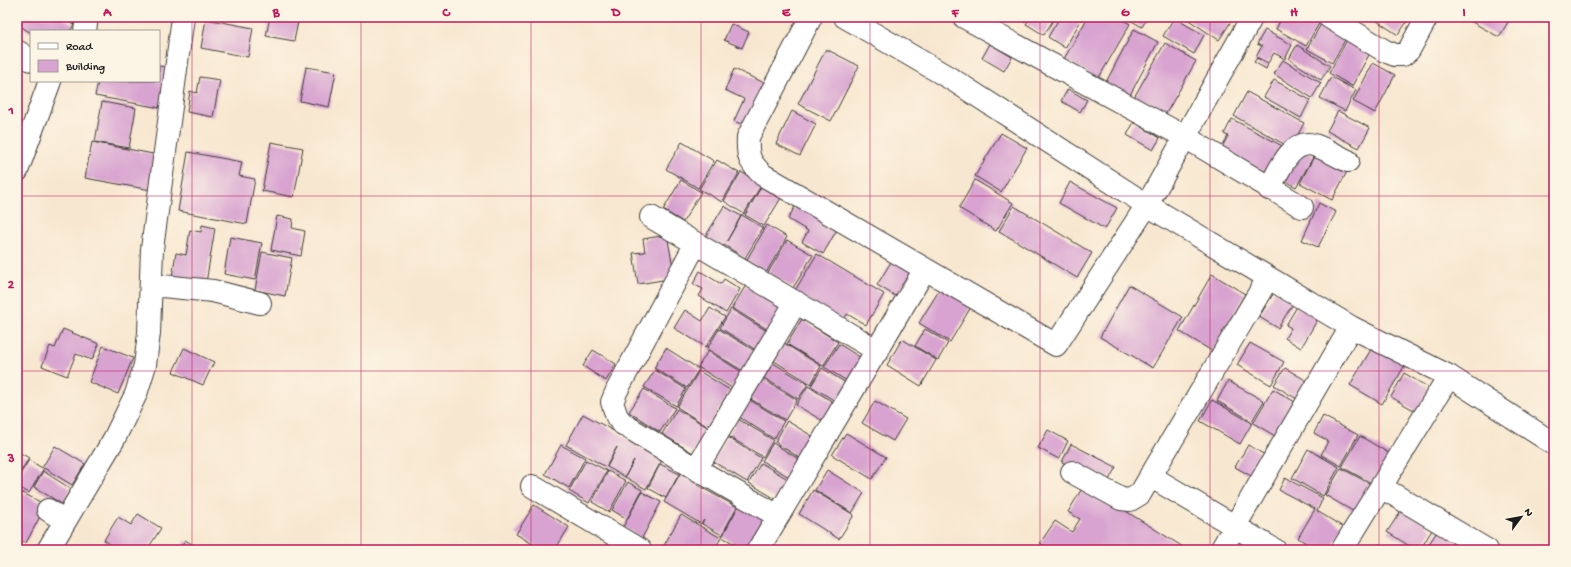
<svg xmlns="http://www.w3.org/2000/svg" width="1571" height="567" font-family="'Gochi Hand',sans-serif">
<style>
.building{fill:#d8a3d0}
.lines{fill:none;stroke-linecap:round;stroke-linejoin:round}
.minor-casing{stroke:#3d3a37;stroke-width:24}
.minor{stroke:#fff;stroke-width:22}
.grid{fill:none;stroke:#c2185b;stroke-width:1;stroke-opacity:0.55}
.neatline{fill:none;stroke:#c2185b;stroke-width:1.5}
.grid-label{font-size:13px;text-anchor:middle;font-weight:bold;fill:#c2185b}
</style>
<rect width="100%" height="100%" fill="#fcf5e5"/>
<filter id="ink" filterUnits="userSpaceOnUse"><feTurbulence type="fractalNoise" baseFrequency=".025" numOctaves="2"/><feDisplacementMap in="SourceGraphic" scale="8" xChannelSelector="R" yChannelSelector="G"/><feConvolveMatrix kernelMatrix="1 2 1 2 8 2 1 2 1" color-interpolation-filters="sRGB"/></filter>
<filter id="wash" filterUnits="userSpaceOnUse"><feTurbulence type="fractalNoise" baseFrequency=".012" numOctaves="4" result="noise"/><feDisplacementMap in="SourceGraphic" scale="16" xChannelSelector="R" yChannelSelector="G"/><feGaussianBlur stdDeviation="0.9" result="paint"/><feColorMatrix in="noise" values="0 0 0 0 0 0 0 0 0 0 0 0 0 0 0 0 0 1.4 0 .05"/><feComposite in="paint" operator="in"/></filter>
<g filter="url(#wash)">
<rect width="100%" height="100%" fill="#f8e7d0"/>
<g id="blocks">
<path class="building" d="M17 17H62L74 25 70 31H31V33L17 24Z
M270 17H299L294 41 266 36Z
M1015 17H1027L1024 22Z
M1030 17H1055L1044 35 1026 24Z
M1060 17H1083L1065 48 1048 37Z
M1088 17H1118L1130 24 1098 79 1064 59Z
M1125 17H1148L1142 27Z
M1184 17H1234L1219 40Z
M1282 17H1311L1320 22 1306 46 1276 29Z
M1371 17H1410L1398 35Z
M1463 17H1511L1499 37Z
M1174 18 1204 35 1194 54 1163 36Z
M206 19 253 28 248 57 201 48Z
M731 24 749 32 742 48 724 40Z
M1321 24 1346 38 1332 63 1307 49Z
M1134 29 1158 42 1129 97 1105 84Z
M1265 30 1292 45 1285 59 1274 53 1268 63 1256 57 1262 46 1257 44Z
M1347 40 1370 53 1352 86 1329 73Z
M1165 43 1196 61 1164 117 1133 99Z
M990 44 1012 57 1004 71 982 58Z
M1297 45 1330 66 1321 80 1289 59Z
M826 49 859 66 831 121 798 104Z
M1257 58 1268 64 1266 69 1254 62Z
M1283 60 1321 83 1312 98 1274 74Z
M1373 63 1395 75 1375 113 1353 101Z
M159 66 168 67 160 108 95 96 98 81H159Z
M306 67 336 72 329 107 300 101Z
M734 69 769 85 750 128 734 121 744 99 725 90Z
M200 77 220 80 213 117 187 112 190 91 197 93Z
M1331 77 1356 90 1345 111 1320 98Z
M1274 80 1310 100 1301 118 1264 97Z
M1068 89 1087 100 1080 112 1061 101Z
M1247 92 1304 123 1291 148 1234 116Z
M102 102 136 108 129 148 95 142Z
M792 111 816 124 800 156 776 144Z
M1338 111 1370 128 1359 148 1327 131Z
M1232 119 1288 149 1273 177 1221 149 1228 136 1224 134Z
M1134 122 1160 138 1153 150 1127 135Z
M1001 133 1027 148 1001 192 975 176Z
M92 142 158 155 151 190 85 178Z
M271 142 303 148 294 197 262 191Z
M682 142 714 161 698 188 666 169Z
M1299 147 1314 156 1296 187 1281 179Z
M1318 149 1350 166 1332 200 1300 183Z
M188 152 242 162 239 176 255 179 247 224 178 211Z
M717 160 739 173 722 202 699 189Z
M741 172 762 184 744 214 724 201Z
M681 180 701 192 683 222 663 210Z
M975 180 1013 203 996 231 959 208Z
M764 182 784 193 764 226 745 215Z
M1070 182 1117 208 1105 229 1059 203Z
M798 201 839 226 823 254 802 242 808 231 788 219Z
M1319 203 1336 212 1318 247 1302 240Z
M724 206 741 216 727 241 742 215 763 228 745 258 724 245 721 250 704 239Z
M1014 206 1092 253 1077 278 999 231Z
M277 216 293 219 292 228 305 231 301 256 271 250Z
M202 225 215 228 206 283 172 277 176 253 186 255 190 230 201 232Z
M767 225 787 237 766 273 746 261Z
M667 235 675 278 638 284 633 253 645 252 643 239Z
M230 237 262 243 255 280 224 274Z
M787 240 813 255 793 288 768 273Z
M262 252 292 258 285 296 255 290Z
M817 254 884 294 866 325 847 314 843 322 794 292Z
M894 257 914 269 897 297 877 285Z
M700 271 721 284 724 279 740 289 726 313 699 296 703 289 693 284Z
M1212 274 1245 294 1212 351 1179 331Z
M943 284 974 302 950 342 919 323Z
M746 285 782 307 768 330 732 308Z
M1129 285 1183 317 1153 368 1100 337Z
M1275 291 1294 302 1278 328 1259 317Z
M1298 305 1319 317 1301 348 1285 338 1291 328 1286 325Z
M710 308 725 317 706 347 674 328 685 310 702 321Z
M731 309 767 331 756 350 720 328Z
M802 319 838 342 823 366 787 344Z
M63 329 99 344 92 360 76 354 67 376 42 366 50 346 55 348Z
M719 329 755 351 743 371 707 349Z
M925 329 948 343 938 360 915 346Z
M902 339 936 360 921 386 887 365Z
M784 343 821 366 811 384 774 361Z
M1250 343 1284 362 1271 385 1237 365Z
M839 344 866 361 852 384 824 367Z
M103 346 133 358 118 394 89 382Z
M1373 346 1405 365 1382 404 1350 385Z
M184 348 214 362 203 385 173 372Z
M666 348 699 369 687 388 654 368Z
M593 350 616 364 606 381 583 366Z
M708 351 742 372 732 388 698 367Z
M773 363 808 384 798 399 764 378Z
M822 368 851 386 840 404 811 386Z
M1285 368 1312 384 1302 402 1274 385Z
M655 370 686 389 676 406 644 387Z
M699 371 730 390 708 427 677 407Z
M1404 373 1431 389 1417 412 1391 397Z
M761 378 797 400 785 420 749 398Z
M1228 381 1264 401 1252 421 1217 401Z
M808 386 839 406 828 424 796 405Z
M644 389 675 408 660 432 629 412Z
M1273 389 1302 406 1282 440 1253 423Z
M750 400 784 421 774 439 739 417Z
M1212 400 1252 423 1240 444 1200 421Z
M875 401 906 419 893 441 862 423Z
M677 409 709 428 693 453 662 434Z
M583 414 623 436 640 448 662 460 646 489 625 477 634 460 625 477 607 467 617 447 606 467 566 445Z
M1323 416 1358 435 1341 466 1321 455 1328 441 1314 433Z
M738 419 773 440 763 457 728 436Z
M787 421 819 440 806 462 775 442Z
M1048 430 1068 441 1059 459 1038 448Z
M846 433 886 457 872 479 832 455Z
M1360 436 1392 455 1375 485 1342 467Z
M727 437 761 458 747 482 712 461Z
M773 443 805 463 794 480 762 461Z
M1071 444 1116 467 1106 485 1062 462Z
M561 445 585 458 569 488 545 474Z
M1248 445 1272 459 1260 481 1235 467Z
M55 446 85 464 72 485 44 468 29 493 17 486V479L29 460 42 468Z
M1308 449 1339 467 1323 496 1292 478Z
M17 451 29 458 17 477Z
M586 460 607 471 589 503 569 491Z
M761 463 791 481 779 501 749 483Z
M660 464 679 474 666 498 648 488Z
M1341 468 1374 486 1358 514 1325 495Z
M827 470 864 493 852 513 815 490Z
M43 471 71 489 62 504 34 487Z
M608 471 626 481 609 512 592 502Z
M681 472 698 482 697 485 737 507 722 535 702 524 704 520 701 524 664 502Z
M1285 478 1323 498 1317 511 1343 527 1329 550H1317L1298 538 1315 509 1279 490Z
M628 482 642 490 627 519 612 510Z
M1084 485 1188 550H1051L1040 543 1055 521 1072 532 1080 519 1068 512Z
M17 490 46 505 26 543 17 538Z
M813 490 854 515 839 539 799 514Z
M642 492 661 502 642 538 623 527Z
M534 505 569 527 555 550H542L516 534Z
M739 505 768 521 752 550H746L722 537Z
M1404 506 1432 530 1420 550H1416L1387 532Z
M138 514 161 528 147 550H119L104 540 118 517 131 525Z
M681 515 721 538 714 550 662 549Z
M1439 529 1466 546 1463 550H1425Z
M185 540 202 550H179Z
M1379 544 1389 550H1376Z"/>
</g>
</g>
<g filter="url(#ink)">
<use href="#blocks" fill-opacity="0" stroke="#3d3a37" stroke-width="1"/>
<g class="lines">
<g class="minor-casing">
<path id="minor" d="M811 17 748 137C747 156 749 162 763 175L1056 345 1147 205 1252 17
M845 17 953 80 1147 205 1351 327 1449 376 1554 444
M964 17 1185 137 1302 207
M1329 17 1385 51 1395 55H1403L1409 50 1427 17
M85 31 87 17
M17 51 31 60
M17 171 50 81
M1269 189C1278 173 1291 138 1314 145 1326 149 1337 156 1348 161
M651 217 878 351
M696 243 617 390 612 402 617 417 623 424 696 469 778 516
M152 285 213 291 260 303
M696 469 796 302
M1072 472 1121 499 1130 500 1140 494 1268 278
M1150 476 1275 550
M532 486 640 550
M1381 487 1487 550
M48 510 65 521
M48 550 114 439 136 394 145 365 149 333 152 249 183 17
M758 550 925 269
M1221 550 1351 327
M1342 550 1449 376"/>
</g>
<use href="#minor" class="minor"/>
</g>
</g>
<path class="grid" d="M192 17V550M361 17V550M531 17V550M701 17V550M870 17V550M1040 17V550M1210 17V550M1379 17V550M17 196H1554M17 371H1554"/>
<rect width="1571" height="567" fill="none" stroke="#fcf5e5" stroke-width="44"/>
<rect x="30" y="30" width="130" height="52" fill="#fcf5e5" stroke="#a29e95"/>
<rect x="38" y="43" width="20" height="6" fill="#ffffff" stroke="#a29e95"/>
<text x="66" y="50" font-size="12" fill="#1c1c1c">Road</text>
<rect x="38" y="60" width="20" height="12" fill="#d8a3d0" stroke="#a29e95"/>
<text x="66" y="70" font-size="12" fill="#1c1c1c">Building</text>
<g transform="translate(1521 517) rotate(58)" stroke="#fcf5e5" stroke-width="3" paint-order="stroke">
<path d="M0-3L7 15L0 10L-7 15Z" fill="#1c1c1c"/>
<text y="-6" font-size="11" font-weight="bold" text-anchor="middle" fill="#1c1c1c">N</text>
</g>
<rect x="22" y="22" width="1527" height="523" class="neatline"/>
<g class="grid-label">
<text x="107" y="16">A</text>
<text x="276" y="16">B</text>
<text x="446" y="16">C</text>
<text x="616" y="16">D</text>
<text x="786" y="16">E</text>
<text x="955" y="16">F</text>
<text x="1125" y="16">G</text>
<text x="1294" y="16">H</text>
<text x="1464" y="16">I</text>
<text x="11" y="114">1</text>
<text x="11" y="288">2</text>
<text x="11" y="462">3</text>
</g>
</svg>
